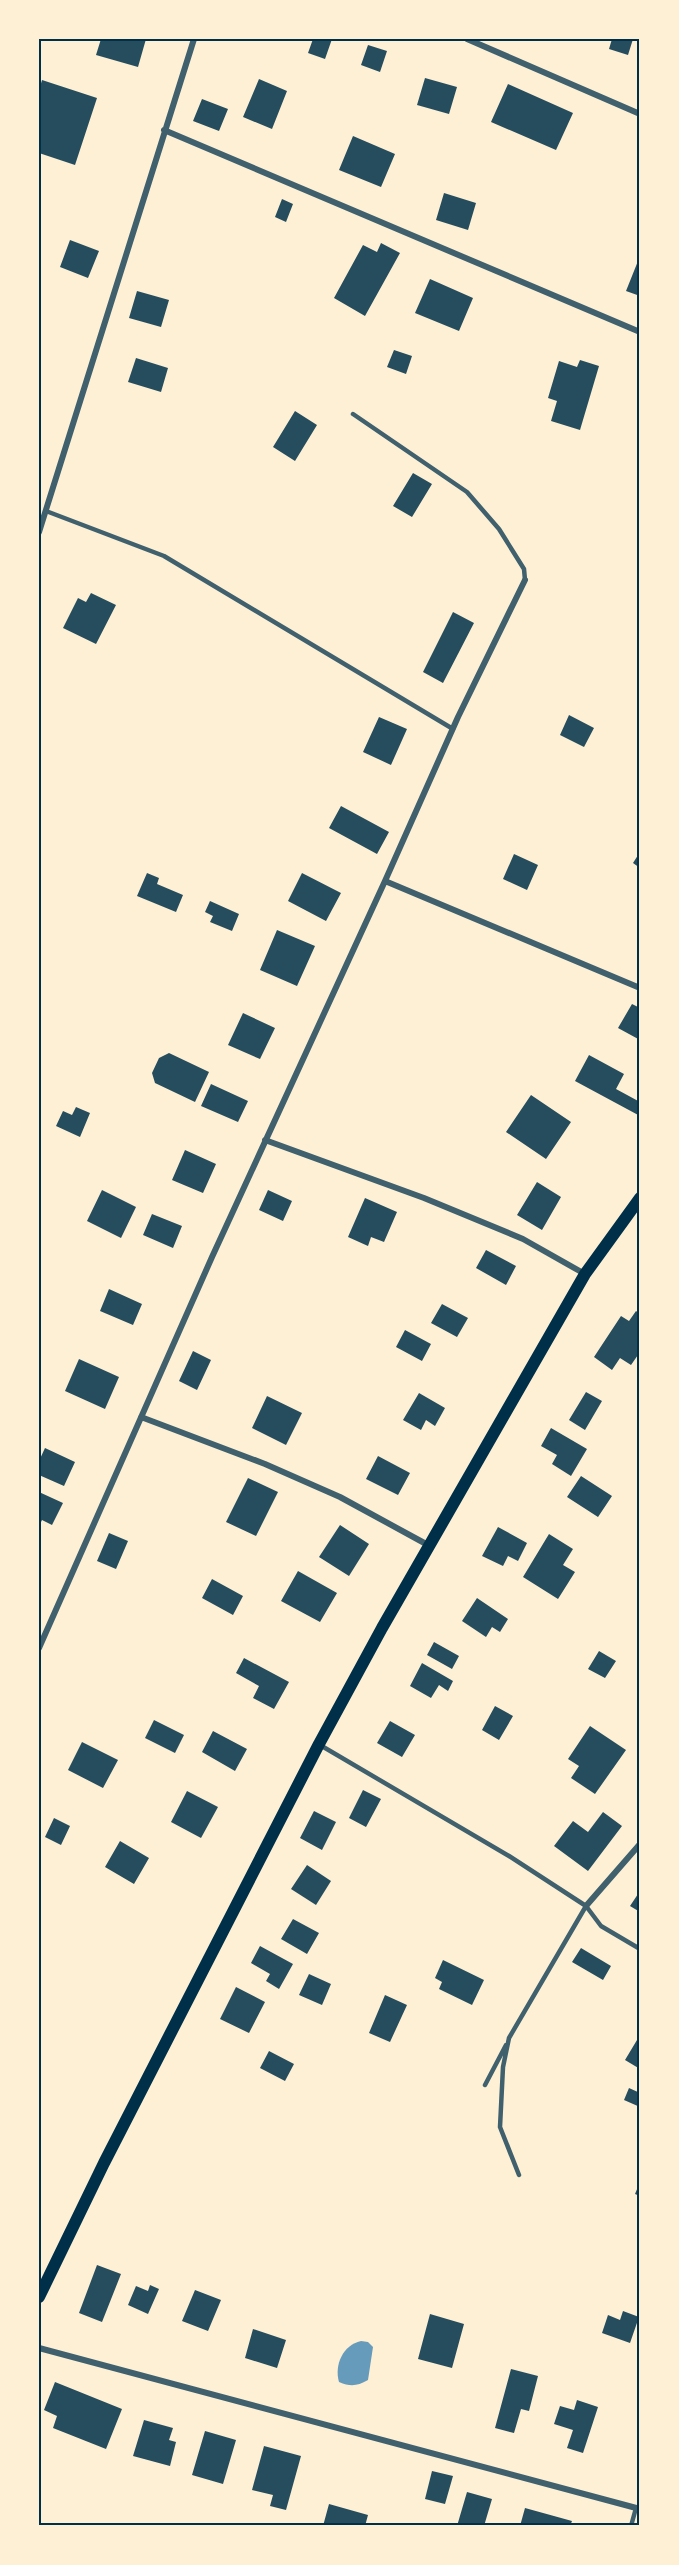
<svg xmlns="http://www.w3.org/2000/svg" width="679" height="2565" font-family="'Noto Serif',serif">
<style>
.water{fill:#669bbc}
.building{fill:#264d5e}
.lines{fill:none;stroke-linecap:round;stroke-linejoin:round}
.service{stroke:#3f606c;stroke-width:4.5}
.minor{stroke:#3f606c;stroke-width:6}
.secondary{stroke:#003049;stroke-width:12}
.neatline{fill:none;stroke:#003049;stroke-width:2}
</style>
<rect width="100%" height="100%" fill="#fdf0d5"/>
<path class="water" d="M361 2341 368 2342 373 2347 368 2380C357 2386 351 2387 339 2382 334 2365 343 2345 361 2341Z"/>
<path class="building" d="M101 39H146L138 67 96 55Z
M313 39H332L325 59 308 53Z
M612 39H633L628 55 609 49Z
M368 45 387 51 380 72 361 65Z
M425 78 457 87 449 114 417 105Z
M259 79 287 91 272 129 243 117Z
M42 80 97 98 75 165 39 153V90Z
M508 84 573 113 556 150 491 122Z
M202 99 228 109 219 131 193 121Z
M353 136 395 154 381 187 339 170Z
M444 193 476 203 468 230 436 220Z
M282 199 293 204 286 222 275 217Z
M70 240 99 251 88 278 60 267Z
M381 243 400 253 365 316 334 298 363 245 377 252Z
M640 256V296L626 291Z
M430 279 473 298 459 331 415 313Z
M137 291 169 300 161 327 129 318Z
M394 350 412 356 406 374 387 367Z
M136 358 168 368 161 392 128 382Z
M580 360 599 366 580 430 551 421 557 401 548 398 559 361 577 367Z
M295 411 317 425 295 461 273 447Z
M413 473 432 484 412 517 393 506Z
M91 593 116 605 96 644 63 628 78 598 86 602Z
M453 612 474 623 443 683 423 672Z
M569 715 594 728 584 747 560 735Z
M379 717 407 729 391 765 363 752Z
M341 806 389 832 377 854 329 828Z
M640 852V868L633 863Z
M514 854 538 865 527 890 503 879Z
M147 873 159 878 157 884 183 895 176 912 137 896Z
M302 873 341 893 326 921 288 901Z
M210 901 239 914 232 931 210 922 213 916 205 912Z
M277 930 315 946 297 986 260 970Z
M632 1004 640 1008V1040L618 1028Z
M243 1013 275 1028 260 1059 228 1045Z
M169 1053 209 1072 195 1102 155 1083 152 1073 159 1058Z
M589 1055 624 1074 616 1089 640 1102V1116L575 1081Z
M211 1084 248 1101 238 1122 201 1106Z
M531 1095 571 1122 546 1159 506 1132Z
M76 1107 90 1113 80 1137 56 1126 63 1111 72 1115Z
M185 1150 216 1164 203 1193 172 1180Z
M537 1182 561 1197 542 1230 517 1215Z
M102 1190 136 1207 121 1238 87 1221Z
M268 1190 292 1201 283 1221 259 1210Z
M365 1198 397 1212 384 1242 371 1237 368 1246 348 1237Z
M152 1214 182 1226 173 1248 143 1235Z
M486 1250 516 1266 506 1285 476 1268Z
M109 1289 142 1304 133 1325 100 1311Z
M442 1304 468 1318 457 1337 431 1323Z
M636 1311 640 1314V1352L631 1365 620 1358 612 1370 594 1357 621 1316 629 1321Z
M405 1330 431 1344 422 1361 396 1347Z
M193 1351 211 1360 197 1390 179 1381Z
M79 1359 119 1377 105 1409 65 1391Z
M586 1392 602 1401 585 1430 569 1420Z
M419 1393 445 1408 435 1426 426 1420 421 1430 403 1420Z
M267 1396 302 1413 286 1445 252 1428Z
M551 1428 587 1449 571 1476 552 1464 557 1455 541 1446Z
M45 1448 75 1462 64 1486 39 1475V1461Z
M378 1456 410 1473 398 1495 366 1479Z
M581 1476 612 1496 598 1517 567 1497Z
M248 1478 278 1492 256 1536 226 1522Z
M39 1492 63 1503 52 1525 42 1520 39 1526Z
M340 1525 369 1544 349 1576 319 1557Z
M498 1527 527 1543 518 1561 508 1556 503 1566 482 1556Z
M109 1533 128 1541 116 1569 97 1561Z
M549 1534 573 1549 563 1565 575 1572 558 1599 523 1577Z
M298 1571 337 1593 320 1622 281 1601Z
M212 1579 243 1596 233 1615 202 1598Z
M477 1598 508 1619 500 1632 492 1627 486 1637 462 1621Z
M434 1642 459 1656 452 1669 427 1655Z
M599 1651 616 1661 605 1678 588 1669Z
M244 1658 289 1682 274 1709 253 1698 259 1686 236 1673Z
M422 1663 453 1681 448 1691 439 1685 431 1698 410 1686Z
M495 1706 513 1716 499 1740 482 1730Z
M154 1720 184 1735 175 1753 145 1738Z
M390 1721 415 1735 402 1757 377 1743Z
M590 1726 626 1750 595 1794 571 1778 579 1766 568 1759Z
M213 1731 247 1749 235 1771 202 1752Z
M82 1742 118 1760 103 1788 68 1770Z
M363 1790 381 1799 366 1827 349 1818Z
M187 1791 218 1807 201 1838 171 1822Z
M314 1811 336 1822 322 1850 300 1838Z
M603 1812 622 1826 588 1871 554 1846 573 1821 588 1832Z
M54 1818 70 1826 61 1845 45 1837Z
M120 1841 149 1858 134 1884 105 1867Z
M307 1865 331 1881 316 1905 291 1889Z
M640 1891V1912L630 1906Z
M293 1919 319 1933 307 1954 281 1939Z
M260 1946 293 1964 279 1989 266 1981 270 1974 251 1963Z
M581 1948 611 1966 603 1980 572 1962Z
M443 1960 484 1980 472 2005 439 1989 442 1982 435 1978Z
M309 1974 331 1984 322 2005 299 1995Z
M236 1987 265 2002 249 2033 220 2019Z
M385 1995 407 2005 390 2042 369 2033Z
M640 2035V2069L625 2060Z
M269 2051 294 2064 285 2081 260 2068Z
M629 2088 640 2093V2107L624 2100Z
M640 2182V2196L635 2194Z
M97 2265 121 2274 102 2322 79 2313Z
M150 2285 159 2289 148 2314 128 2305 136 2286 148 2291Z
M195 2290 221 2300 208 2331 182 2321Z
M623 2311 639 2317 630 2343 602 2333 608 2315 620 2320Z
M430 2314 464 2324 452 2368 418 2359Z
M253 2329 286 2340 277 2368 245 2358Z
M511 2369 538 2376 529 2411 521 2409 514 2433 495 2428Z
M55 2382 122 2409 106 2449 53 2428 57 2416 44 2410Z
M577 2400 598 2407 583 2453 567 2448 573 2430 554 2424 560 2406 574 2410Z
M144 2420 173 2428 169 2440 176 2442 170 2466 133 2456Z
M205 2431 236 2440 223 2484 192 2475Z
M264 2446 301 2456 286 2510 270 2506 273 2495 252 2490Z
M432 2471 453 2476 445 2504 425 2499Z
M467 2492 492 2499 484 2526H457Z
M329 2504 368 2515 365 2526H323Z
M525 2508 572 2521 570 2526H520Z"/>
<g class="lines">
<path class="service" d="M353 414 467 492 499 529 524 569 525 580
M46 511 164 556 453 729
M320 1745 509 1856 586 1906 601 1926 640 1949
M485 2085 506 2045
M519 2175 500 2127 503 2067 509 2038 586 1906
M631 2526 636 2508"/>
<path class="minor" d="M467 39 640 114
M164 130 640 332
M39 532 194 39
M385 881 640 988
M265 1140 424 1198 523 1239 585 1274
M141 1417 265 1464 340 1497 428 1545
M39 1648 212 1257 385 881 458 717 525 580
M586 1906 640 1844
M39 2348 640 2509"/>
<path class="secondary" d="M39 2297 104 2163 319 1744 382 1628 585 1274 640 1198"/>
</g>
<rect width="679" height="2565" fill="none" stroke="#fdf0d5" stroke-width="81"/>
<rect x="40" y="40" width="598" height="2484" class="neatline"/>
</svg>
